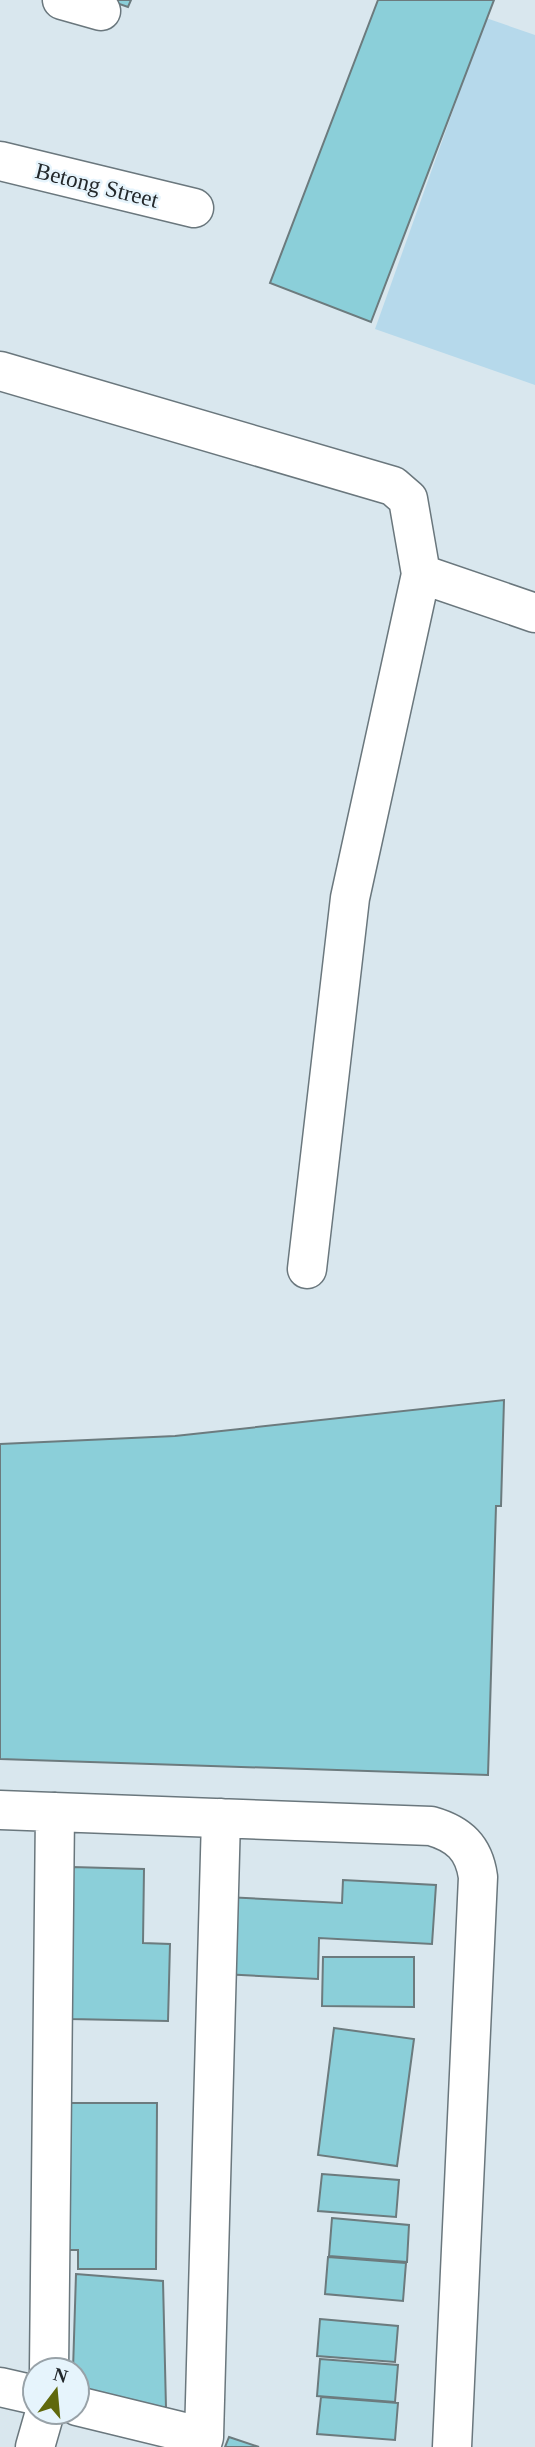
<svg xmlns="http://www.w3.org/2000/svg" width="535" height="2447" font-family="Georgia,serif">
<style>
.green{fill:#b6d9eb}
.building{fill:#8bcfd9;stroke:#6c7b7e;stroke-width:2}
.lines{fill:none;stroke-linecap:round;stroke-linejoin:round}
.street-casing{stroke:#6a777d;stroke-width:41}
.street{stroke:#fff;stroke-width:38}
.labels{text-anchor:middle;stroke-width:5;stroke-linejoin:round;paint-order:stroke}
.street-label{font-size:23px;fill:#23282b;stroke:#e6f4fc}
</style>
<rect width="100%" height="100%" fill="#d9e7ee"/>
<path class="green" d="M486 18 535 35V385L375 329Z"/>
<path class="building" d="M108 0H131L128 7Z
M378 0H494L371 322 270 283Z
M504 1400 501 1506H496L488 1775 0 1759V1444L175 1436Z
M72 1867 144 1869 143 1943 170 1944 168 2021 70 2019Z
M343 1880 436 1885 432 1944 319 1938 318 1979 222 1974 226 1897 342 1903Z
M323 1957H414V2007L322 2006Z
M334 2028 414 2039 397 2166 318 2155Z
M63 2103H157L156 2269H78V2250H65Z
M322 2174 399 2180 396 2217 318 2211Z
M332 2218 409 2225 407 2262 329 2256Z
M328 2257 406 2263 403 2301 325 2294Z
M76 2274 163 2281 166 2408 77 2390V2370H73Z
M320 2319 398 2326 395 2362 317 2356Z
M320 2359 398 2365 395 2402 317 2396Z
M321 2397 398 2403 395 2440 317 2434Z
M229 2437 259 2447H225Z"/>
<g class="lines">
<g class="street-casing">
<path id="street" d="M62 0 101 11
M0 161 194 208
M0 371 393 486 408 499 421 574 535 613
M307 1269 350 898 421 574
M0 1810 431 1826C459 1834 474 1848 478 1877L452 2447
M49 2370 55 1812
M0 2387 35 2395
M77 2406 204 2437
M35 2447 45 2412
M201 2447 204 2437 221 1818"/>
</g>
<use href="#street" class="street"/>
</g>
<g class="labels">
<g class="street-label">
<text transform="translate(97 185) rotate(14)" y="8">Betong Street</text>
</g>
</g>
<g transform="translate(56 2391) rotate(16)"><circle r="33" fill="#e6f4fc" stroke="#98a2a8" stroke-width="2"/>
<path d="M0-5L12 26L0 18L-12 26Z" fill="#5f680c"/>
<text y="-10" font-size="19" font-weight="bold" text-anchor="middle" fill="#23282b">N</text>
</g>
</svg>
